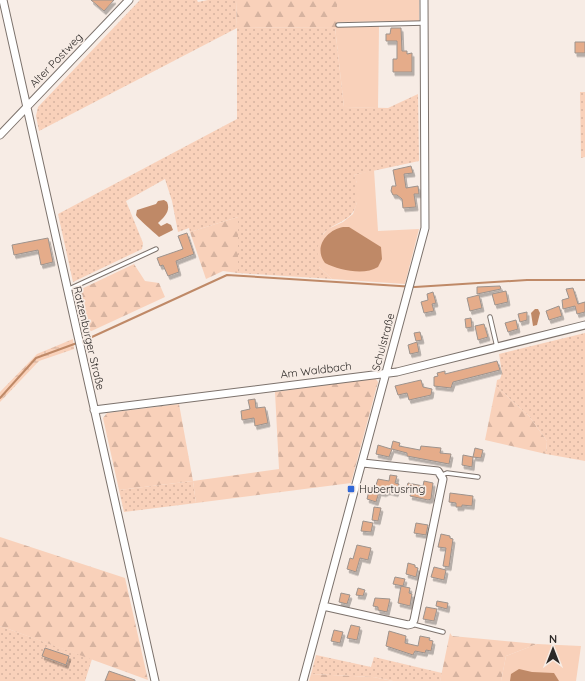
<svg xmlns="http://www.w3.org/2000/svg" width="585" height="681" font-family="Quicksand,sans-serif">
<style>
.grass{fill:url(#grass-dots)}
.forest{fill:url(#forest-firs)}
.wetland{fill:url(#wetland-marsh)}
.green{fill:#f9d1ba}
.water{fill:#bf8967}
.lines{fill:none;stroke-linecap:round;stroke-linejoin:round}
.stream{stroke:#bf8967;stroke-width:2}
.building{fill:#e5ac8a;stroke:#9d938d;filter:url(#shadow)}
.service-casing{stroke:#7c726c;stroke-width:5.5}
.minor-casing{stroke:#7c726c;stroke-width:9}
.service{stroke:#fff;stroke-width:3.5}
.minor{stroke:#fff;stroke-width:7}
.poi-dot{fill:#3168d7;stroke:#f7ece5;stroke-width:1.5}
.labels{text-anchor:middle;stroke-width:3.5;stroke-linejoin:round;paint-order:stroke}
.street-label{font-size:11px;fill:#2c2826;stroke:#f7ece5}
.poi-label{font-size:11px;fill:#2c2826;stroke:#f7ece5;text-anchor:start}
</style>
<defs>
<pattern id="grass-dots" width="8" height="8" patternUnits="userSpaceOnUse"><rect width="8" height="8" fill="#f9d1ba"/><path d="M2 2h.1M6 6h.1" fill="none" stroke="#d6b3a0" stroke-width="1.8" stroke-linecap="round"/></pattern>
<pattern id="forest-firs" width="22" height="20" patternUnits="userSpaceOnUse"><rect width="22" height="20" fill="#f9d1ba"/><path d="M5 1l3.5 6h-7zM16 11l3.5 6h-7z" fill="#d6b3a0"/></pattern>
<pattern id="wetland-marsh" width="20" height="14" patternUnits="userSpaceOnUse"><rect width="20" height="14" fill="#f9d1ba"/><path d="M1 5h8M5 5V1M11 12h8M15 12V8" fill="none" stroke="#d6b3a0"/></pattern>
<filter id="shadow"><feDropShadow dx="2" dy="3.5" stdDeviation="0" flood-color="#0004"/></filter>
</defs>
<rect width="100%" height="100%" fill="#f7ece5"/>
<path class="grass" d="M140 0H197L198 2 208 0H236L237 28 335 27 344 107 388 108 418 94 419 161 354 175C357 180 358 187 358 193 357 223 339 218 323 234L319 267 332 279 238 273V217L190 232 189 228 178 232 172 201 165 179 126 201 143 243 142 249 73 282 58 214 237 119V28L39 131 36 116 38 107Z
M580 92H585V157L581 158Z
M585 333V461L546 454 547 441 529 416 496 386 497 380 500 379 502 373 499 354Z
M193 481 196 503 124 512 119 490Z
M0 626 92 659 85 681H0Z
M316 655 371 667 374 657 442 673 440 681H393L373 677 311 674Z"/>
<path class="forest" d="M236 0H337V27L237 28Z
M238 217V273L223 271 206 279 190 232Z
M134 264 145 281 159 283 165 297 85 334 75 292Z
M375 378 378 382 351 483 196 503 193 481 119 490 103 418 107 413 179 404 193 481 279 469 275 392Z
M496 386 529 416 547 441 546 454 485 440Z
M0 537 125 578 148 680 0 626Z
M450 633 452 636 537 644 506 656 501 681H440Z
M311 674 373 677 393 681H309Z"/>
<path class="wetland" d="M73 339 74 349 39 361 0 402V392L37 354Z"/>
<path class="green" d="M337 0H419V21L337 22Z
M379 26 378 108 344 107 335 27Z
M374 170 378 231 419 229 405 284 332 279 319 267 317 249 321 237 328 229 343 222 353 214 357 202V183L354 175Z
M537 644 581 646 576 681H501L506 656Z"/>
<path class="water" d="M164 200 167 202C171 211 164 217 158 223L161 226 167 223 171 225 173 230 159 237C156 234 137 218 136 215L137 210 156 204 158 201Z
M343 227H349L381 247 382 259 378 267C364 276 339 270 325 263 313 247 327 230 343 227Z
M535 309H538L540 313 537 325 533 326 531 313Z
M519 669 532 672 554 673 559 681H510L511 674Z"/>
<g class="lines">
<path class="stream" d="M81 342 227 275 415 287 527 280H585
M0 398 36 358 77 343"/>
</g>
<path class="building" d="M91 0H114L104 11Z
M391 28H401L402 51H407V54L412 53V72H393V59H397V41H386V34H390Z
M575 42H585V53H575Z
M411 166 413 173 404 174 406 188 418 186 419 194H414L416 207 403 208 402 199 397 195H393L391 191 392 186H396L393 170Z
M187 233 194 254 176 261 179 272 168 276 163 265 160 266 157 258 183 249 178 236Z
M48 238 53 262 41 265 38 250 14 255 12 245Z
M500 286 501 289 477 294V287Z
M573 288 578 304 585 302V312L577 314 575 306 563 309 562 300 569 298 566 289Z
M506 291 508 302 495 305 492 294Z
M433 292 436 303 432 304 434 311 424 313 421 302 428 300 427 294Z
M479 295 482 308 470 311 467 298Z
M559 306 562 316 549 320 546 311Z
M527 312V320L520 322 518 314Z
M471 318 472 327 466 328 465 319Z
M516 320 518 329 508 332 505 323Z
M484 324 488 337 478 340 475 326Z
M420 332 422 340 416 341 414 333Z
M417 342 419 352 410 354 408 345Z
M497 361 500 370 453 382 451 388 434 386V377L438 376 437 373 445 371V374Z
M421 380 423 387 432 389 431 395 409 400 407 393 398 395 395 386Z
M255 399 256 408 265 407 268 423 255 426 254 418 242 420 241 411 250 409 248 400Z
M393 441 400 443 399 446 420 450 421 446 441 448 440 453 451 454 449 464 407 456V453L392 449 389 457 376 454 378 445 391 449Z
M475 448 483 450 481 458 473 457Z
M463 455 473 457 472 467 462 465Z
M390 475 397 476 395 483 399 484 396 493 388 491 384 493 379 492 376 502 367 499 370 487 375 488 378 479 389 481Z
M424 481 433 483 431 499 428 500 410 496 412 490 406 489 408 483 423 486Z
M450 493 473 496 472 506 462 505V507H456V503L449 502Z
M374 507 381 508 378 521 372 520Z
M363 521 373 523 371 532 361 531Z
M416 523 428 525 426 535 414 533Z
M441 534 450 536V538L453 539 449 567 443 566 446 548 438 547Z
M357 545 371 548 368 560 360 558 356 572 347 569 350 558 353 559Z
M408 563 415 565V567L418 568 416 577 406 574Z
M434 567 446 570 444 580 431 577Z
M395 577 405 579 403 586 393 584Z
M401 586 410 588 409 593 412 594 410 606 398 603Z
M358 588 365 590 363 596 356 595Z
M341 593 350 595 347 604 339 602Z
M375 598 390 599 387 612 378 610V607L373 606Z
M437 601 448 603 447 609 436 606Z
M426 607 437 609 434 621 423 619Z
M351 625 360 627 357 640 347 638Z
M334 630 343 632 340 643 331 641Z
M389 631 406 636 405 643 418 646 420 636 430 638 429 640 433 641 431 651 426 650 425 653 415 651 413 655 386 646Z
M45 648 69 656 66 665 42 656Z
M109 671 135 680V681H105Z"/>
<g class="lines">
<g class="service-casing">
<path id="service" d="M338 25 424 23
M67 290 156 249
M490 317 497 347
M442 475 447 473 478 477
M412 624 443 632"/>
</g>
<g class="minor-casing">
<path id="minor" d="M3 0 155 681
M0 135 129 0
M94 410 397 372 585 325
M323 606 408 625 412 624 414 620 443 479 438 471 363 463
M303 681 425 228 424 0"/>
</g>
<use href="#service" class="service"/>
<use href="#minor" class="minor"/>
</g>
<rect class="poi-dot" x="347" y="485" width="8" height="8" rx="2"/>
<g class="labels">
<g class="street-label">
<text transform="translate(56 60) rotate(-46)" y="4">Alter Postweg</text>
<text transform="translate(89 338) rotate(77)" y="4">Ratzenburger Straße</text>
<text transform="translate(383 342) rotate(-75)" y="4">Schulstraße</text>
<text transform="translate(316 370) rotate(-7)" y="4">Am Waldbach</text>
</g>
<g class="poi-label">
<text x="359" y="493">Hubertusring</text>
</g>
</g>
<g transform="translate(553 649)" stroke="#f7ece5" stroke-width="3" paint-order="stroke">
<path d="M0-3L7 15L0 10L-7 15Z" fill="#2c2826"/>
<text y="-6" font-size="11" font-weight="bold" text-anchor="middle" fill="#2c2826">N</text>
</g>
</svg>
